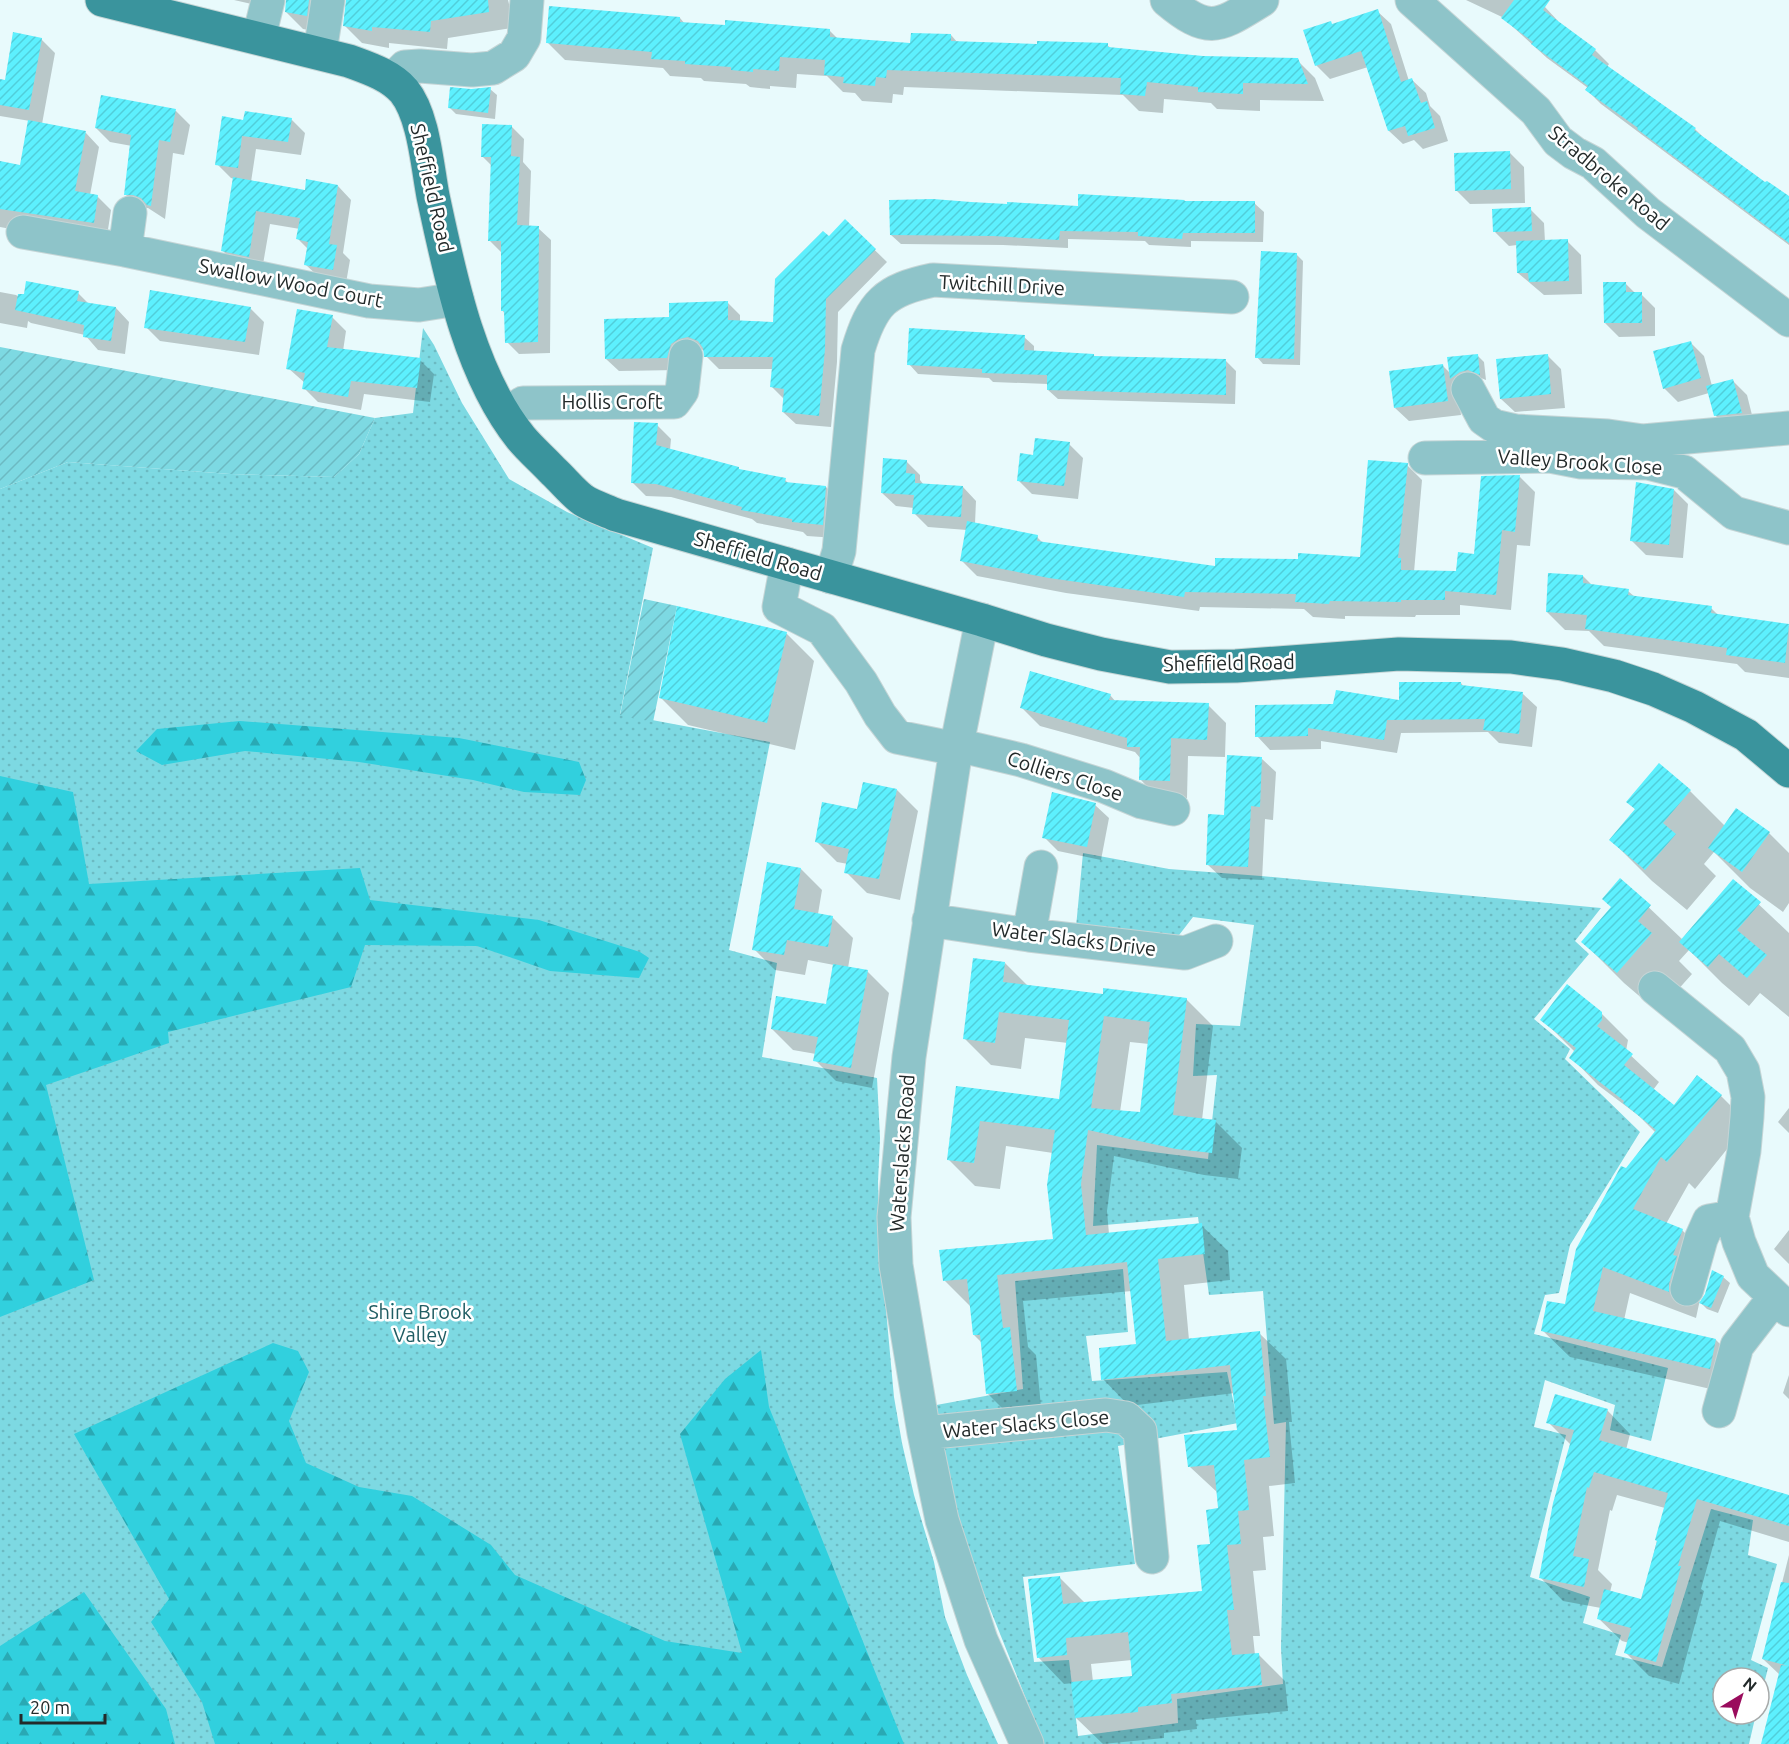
<svg xmlns="http://www.w3.org/2000/svg" width="1789" height="1744" font-family="Ubuntu,sans-serif">
<style>
.grass{fill:url(#grass-dots)}
.forest{fill:url(#forest-firs)}
.garden{fill:url(#garden-furrows)}
.shadow{fill:#0003;fill-rule:evenodd}
.building{fill:url(#building-hatch);fill-rule:evenodd}
.lines{fill:none;stroke-linecap:round;stroke-linejoin:round}
.minor-casing{stroke:#c5d5d6;stroke-width:35}
.major-casing{stroke:#c5d5d6;stroke-width:35}
.minor{stroke:#8ec4c9;stroke-width:33}
.major{stroke:#3a949d;stroke-width:33}
.labels{text-anchor:middle;stroke-width:5;stroke-linejoin:round;paint-order:stroke}
.street-label{font-size:20px;fill:#232a2a;stroke:#fff}
.park-label{font-size:20px;fill:#205d63;stroke:#fff}
</style>
<defs>
<pattern id="grass-dots" width="8" height="8" patternUnits="userSpaceOnUse" patternTransform="scale(1.5)"><rect width="8" height="8" fill="#7dd9e2"/><path d="M2 2h.1M6 6h.1" fill="none" stroke="#6cbac2" stroke-width="1.8" stroke-linecap="round"/></pattern>
<pattern id="forest-firs" width="22" height="20" patternUnits="userSpaceOnUse" patternTransform="scale(1.5)"><rect width="22" height="20" fill="#31d0de"/><path d="M5 1l3.5 6h-7zM16 11l3.5 6h-7z" fill="#29a9b4"/></pattern>
<pattern id="garden-furrows" width="10" height="10" patternUnits="userSpaceOnUse" patternTransform="scale(1.5)"><rect width="10" height="10" fill="#7dd9e2"/><path d="M-1 1l2-2M0 10L10 0M9 11l2-2" fill="none" stroke="#6cbac2"/></pattern>
<pattern id="building-hatch" width="6" height="6" patternUnits="userSpaceOnUse" patternTransform="scale(1.5)"><rect width="6" height="6" fill="#5df0fe"/><path d="M-1 1l2-2M0 6l6-6M5 7l2-2" fill="none" stroke="#51ceda"/></pattern>
</defs>
<rect width="100%" height="100%" fill="#e8fafc"/>
<path class="grass" d="M423 328 434 345 462 403 509 479 567 512 653 548 620 714 770 742 729 950 777 963 762 1057 877 1078 880 1138 878 1182 880 1244 894 1397 902 1443 914 1495 934 1562 945 1617 967 1675 998 1744H0V489L68 462 230 474 334 477 359 454 375 418 413 413Z
M1083 853 1169 869 1261 876 1601 908 1575 941 1589 954 1534 1019 1570 1049 1565 1059 1640 1132 1570 1245 1559 1293 1545 1295 1534 1334 1668 1368 1651 1441 1610 1430 1615 1405 1545 1380 1534 1427 1566 1435 1530 1577 1590 1597 1583 1623 1621 1635 1615 1655 1662 1667 1711 1509 1753 1520 1748 1555 1777 1564 1751 1660 1768 1668 1759 1704V1678H1723V1714H1756L1749 1744H1044L953 1516 931 1406 1023 1389 1015 1281 1123 1269 1128 1332 1086 1336 1092 1381 1227 1372 1238 1423 1118 1446 1135 1564 1023 1577 1034 1662 1069 1660 1078 1736 1178 1723 1177 1699 1283 1684 1281 1648 1286 1422 1274 1424 1263 1291 1209 1295 1198 1217 1093 1226 1097 1145 1208 1159 1217 1075 1193 1076 1196 1024 1240 1026 1254 925 1193 917 1176 939 1076 927Z"/>
<path class="forest" d="M240 721 459 738 579 762 586 780 580 795 524 792 473 780 359 762 245 751 162 765 136 751 157 729Z
M0 776 73 792 89 884 360 868 370 900 539 920 640 952 649 958 639 978 550 971 477 946 365 945 351 987 168 1032 169 1043 46 1085 94 1280 0 1317Z
M273 1343 298 1351 309 1372 289 1421 306 1463 359 1487 412 1496 491 1545 515 1575 665 1641 742 1653 680 1434 725 1379 761 1350 769 1407 904 1744H215L202 1702 151 1622 169 1599 74 1434Z
M84 1592 166 1709 175 1744H0V1646Z"/>
<path class="garden" d="M0 347 375 418 359 454 334 477 230 474 68 462 0 489Z
M644 599 677 606 653 722 620 715Z"/>
<path class="shadow" d="M234 0H279L270 8Z
M287 0H338L324 33 303 29 286 12Z
M348 0H508L509 4 525 20 524 26 448 38 447 49 389 43V48L362 43 345 26Z
M1466 0H1535L1545 7 1558 21 1557 23 1595 50 1609 64 1607 67 1695 129 1709 143 1766 184 1789 198V245L1601 104 1587 90 1588 88 1547 58 1502 17Z
M1377 11 1391 24 1409 81 1412 80 1426 93 1430 106 1440 116 1448 141 1423 149 1414 140 1403 144 1389 131 1368 67 1330 79 1316 65Z
M680 18 685 24 830 31 838 39 912 45 951 35 958 43 1038 45H1107L1112 49 1203 57 1297 60 1315 78 1324 101 1260 100V111L1217 109 1211 103 1164 99 1163 113 1139 111 1123 95 904 87 903 95 893 94 892 103 862 101 855 93 843 92 827 76 797 74 796 88 770 86V89L750 87 746 84 704 81 701 78 670 76 663 68 565 60 547 42Z
M41 39 55 53 42 124 86 133 99 147 90 195 97 196 111 210 107 236 22 231 0 227V163L21 166 30 121 0 116V81L6 82Z
M490 89 497 95 495 119 456 114 450 108 471 90Z
M176 111 190 125 184 155 173 153 165 219 148 208 139 209 126 195 132 146 110 142 96 128Z
M291 119 305 133 301 155 256 149 251 182 306 192 338 186 351 200 343 253 350 260 346 283 320 278 306 265 308 249 298 239 300 229 270 224 262 270 236 264 222 250 234 179 231 178 217 164 244 122Z
M511 126 524 139 523 162 531 171 529 227 538 228 551 240 550 353 519 354 507 342 505 314 502 310V253L489 240 492 166 482 156Z
M1510 153 1524 167 1525 203 1470 204 1456 190Z
M1184 201 1254 203 1264 212 1263 242 1191 241V247L1149 245 1145 241 1068 239V248L1003 245 901 244 891 235 971 204 1080 207Z
M1530 209 1544 223 1545 242 1567 241 1581 255 1582 294 1544 295 1518 273 1517 245 1509 246 1495 232Z
M845 221 887 262 838 312 837 362 831 427 796 424 783 412 784 399 772 387 774 369H719L706 356 705 351 701 349 692 351 679 370 619 371 606 359 671 319 728 303 740 315V322L775 323 829 238Z
M1296 254 1303 261 1300 365 1263 364 1257 357Z
M1625 283 1636 294H1641L1655 308V336L1619 337 1605 323Z
M0 292 16 295 19 297 78 293 90 305 116 308 129 322 125 354 98 350 85 335 31 323 28 321 27 328 0 323Z
M250 308 264 322 259 355 160 341 146 327Z
M332 317 346 331 343 351 420 360 434 374 430 402 364 394 361 410 318 402 304 388 305 383 288 368Z
M1024 337 1034 346V352L1093 355 1096 357 1226 361 1236 371 1235 404 1058 399 1048 390V384L993 382 989 378 918 374 909 364Z
M1690 342 1704 356 1712 386 1733 381 1747 395 1755 427 1729 429 1715 415 1709 393 1678 402 1664 388Z
M1477 355 1484 362 1486 380 1476 376 1457 384 1461 415 1409 421 1395 408 1443 366 1451 374Z
M1547 355 1561 369 1565 408 1515 412 1501 399Z
M657 425 671 439 670 450 738 468 742 472 785 480 789 484 826 487 840 501 836 538 807 536 803 532 757 523 752 519 671 497 646 496 632 482Z
M1069 444 1083 458 1078 499 1032 494 1018 480 1034 456Z
M906 461 920 475V480L924 485 963 487 976 501 975 524 1037 537 1044 544 1217 567 1299 561 1361 558 1407 465 1422 480 1414 572 1457 573 1475 556 1520 477 1535 492 1530 546 1517 545 1511 610 1460 605V615H1416L1415 617 1345 616V619L1313 617 1304 609 1200 607 1199 611 1066 593 977 576 961 560 967 530 928 527 914 513V508L896 506 882 493Z
M1674 490 1688 504 1683 558 1646 555 1632 541Z
M1583 576 1592 585 1628 591 1635 597 1711 608 1719 616 1789 626V678L1745 672 1737 664 1604 646 1589 631 1565 630 1547 612Z
M786 633 814 661 795 750 688 725 660 697Z
M1461 683 1464 687 1523 694 1537 707 1532 747 1499 743 1488 732 1401 733 1397 753 1321 741V749L1270 750 1257 736 1400 702Z
M1110 695 1116 702 1208 705 1226 723 1225 757 1188 756 1187 798H1158L1141 780V759L1135 752 1040 726 1022 708Z
M1262 759 1276 772 1273 820 1265 819 1262 880 1222 878 1208 865 1225 816Z
M897 790 918 811 900 900 867 893 846 872 848 864 837 862 816 841 858 811Z
M1690 791 1725 826 1769 833 1789 853V903L1783 912 1750 888 1714 852 1704 864 1716 876 1687 910 1652 881 1611 840 1636 810 1628 802Z
M1095 805 1109 818 1101 860 1058 851 1044 837Z
M769 864 801 869 822 890 818 914 832 917 853 938 848 968 867 971 889 993 872 1088 836 1081 815 1060 816 1054 793 1050 772 1029 827 1006 834 965 808 960 805 975 775 970 754 949Z
M1620 880 1683 940 1734 881 1789 933V1017L1760 993 1749 1006 1722 983 1689 950 1679 961 1692 974 1658 1012 1624 983 1583 942 1613 908Z
M1005 963 1028 986 1104 996 1186 999 1213 1026 1202 1120 1215 1121 1242 1148 1238 1179 1204 1175 1114 1156 1107 1211 1109 1234 1201 1225 1228 1251 1230 1280 1184 1285 1189 1340 1259 1333 1286 1359 1292 1422H1289L1295 1483 1269 1486 1274 1536 1263 1537 1266 1570 1253 1571 1260 1636H1253L1255 1655 1258 1654 1285 1681 1288 1711 1196 1720 1197 1729 1164 1733V1738L1103 1744 1076 1718 1073 1683 1064 1684 1038 1657 1059 1577 1086 1604 1204 1592 1211 1545 1220 1510 1218 1493 1190 1467 1239 1431 1235 1393 1129 1406 1103 1379 1137 1345 1132 1291 1023 1301 1028 1347 1036 1355 1042 1417 1014 1420 987 1393 982 1343 974 1335 971 1307 944 1280 1055 1240 1053 1153 1006 1146 1000 1189 975 1186 948 1159 958 1088 1060 1101 1068 1043 1025 1038 1021 1069 991 1065 965 1039ZM1130 1042 1149 1044 1141 1113 1120 1112ZM1132 1660 1133 1678 1093 1682 1091 1664Z
M1601 1013 1628 1040 1626 1051 1659 1082 1653 1090 1674 1107 1721 1096 1748 1123 1695 1189 1689 1183 1666 1224 1682 1230 1709 1258 1696 1318 1630 1293 1624 1320 1716 1340 1743 1367 1737 1395 1570 1357 1542 1330 1566 1306 1626 1170 1656 1133 1639 1116 1598 1085 1571 1057 1575 1052 1542 1019Z
M1789 1108V1133L1778 1122Z
M1789 1230V1264L1774 1249Z
M1723 1277 1730 1283 1718 1313 1707 1309 1701 1303Z
M1789 1375V1399L1783 1393Z
M1607 1410 1630 1434 1626 1450 1789 1497V1542L1720 1521 1701 1589 1704 1591 1679 1684 1649 1676 1626 1653 1629 1643 1622 1641 1598 1618 1601 1608 1563 1601 1540 1577 1571 1445 1548 1422ZM1617 1495 1665 1508 1642 1601 1610 1592 1612 1584 1598 1570 1610 1510 1612 1511Z
M1789 1555V1744H1763L1780 1675 1763 1659Z"/>
<path class="building" d="M286 0H309L307 16 285 12Z
M346 0H488L489 12 431 21 430 32 372 27V31L343 26Z
M1514 0H1550L1543 10 1596 49 1592 55 1696 128 1694 130 1765 182 1767 181 1789 196V243L1637 129 1638 128 1585 90 1588 86 1531 44 1533 42 1501 18Z
M549 6 680 17V22L725 25V20L830 29V37L910 43 911 33 951 34V41L1037 44V41L1108 43V47L1203 56 1298 58 1308 84 1243 83V94L1198 92V87L1147 82 1145 96 1120 94 1121 78 887 70 886 78 876 77 875 86 843 83 844 77 824 75 825 60 780 57 779 71 753 69V72L731 70V67L685 64V61L651 59 652 52 546 43Z
M1378 9 1401 82 1412 78 1421 103 1427 101 1435 128 1408 136 1405 126 1388 131 1361 51 1315 66 1303 30 1331 21 1332 24Z
M13 32 42 38 29 110 0 105V79L5 80Z
M450 87 471 89 491 87 488 113 448 108Z
M101 95 176 109 170 142 159 140 151 206 147 205 141 198 133 195H124L131 135 95 128Z
M245 111 292 118 288 142 242 136 238 168 215 165 222 116 243 120Z
M28 120 86 131 75 191 98 195 94 223 0 209V161L20 165Z
M482 124 512 125 511 156 520 157 517 225 539 226 538 342 505 343 504 311H501V241H488L491 157H481Z
M1510 151 1511 189 1455 191 1454 153Z
M233 177 305 190 306 179 338 185 329 244 337 245 333 270 304 265 308 242 296 239 300 218 256 211 249 257 221 251Z
M1078 194 1185 200 1184 201H1255V233H1183L1182 239 1138 236V232L1060 231 1059 240 993 236 890 235 889 200 933 199 971 202 1007 204V202L1078 206Z
M1531 207 1532 231 1493 232 1492 209Z
M845 219 876 249 826 299 825 349 819 416 782 412 784 389 770 387 773 357H704L703 348 698 341 688 337 679 339 671 344 667 358 605 359 604 319 669 317V303L728 301V320L773 322 775 279 823 231 829 236Z
M1568 239 1569 281 1529 282 1528 273H1517L1516 241Z
M1261 251 1297 253 1294 359 1255 358Z
M26 281 79 291 77 301 116 307 111 341 83 337 84 325 15 310 18 294H24Z
M1603 282H1626V292H1642V323H1604Z
M150 290 251 307 245 342 144 328Z
M297 309 333 315 327 347 421 358 417 388 351 381 348 397 302 389 305 373 286 369Z
M909 328 1025 335 1024 350 1094 354V356L1226 359V395L1047 390V375L982 373V369L907 365Z
M1691 341 1701 378 1663 389 1653 351Z
M1478 354 1480 375 1468 370 1460 372 1450 379 1447 357Z
M1548 354 1551 394 1500 399 1496 359Z
M1443 364 1448 401 1394 408 1389 371Z
M1733 379 1742 413 1714 416 1706 386Z
M634 422 658 423 656 445 739 467V469L786 478 785 482 826 486 823 525 792 522V519L741 510 742 507 656 484 631 483Z
M1035 438 1070 442 1064 486 1017 481 1020 453 1033 455Z
M883 458 907 460 906 473 915 474V483L963 486 961 517 912 514 914 495 881 493Z
M1368 460 1408 463 1398 558H1401V570L1456 571 1458 552 1474 554 1481 476 1520 475 1515 532 1502 530 1496 595 1445 591V600H1401V602L1330 601 1329 604 1295 602 1296 594 1185 592 1184 597 1049 578 960 561 967 521 1038 535 1037 541 1215 566V558L1298 559V553L1360 557Z
M1636 482 1674 489 1669 545 1630 541Z
M1548 573 1583 575V583L1629 589 1628 595 1712 606 1711 613 1789 624 1785 663 1726 655 1727 648 1585 629 1587 615 1546 612Z
M677 606 787 632 767 723 659 698Z
M1030 671 1111 694 1109 700 1209 703 1207 740 1171 738 1170 781 1139 780 1140 747H1127V738L1020 708Z
M1399 682H1461V685L1523 692 1519 734 1483 730 1485 719 1387 720 1384 740 1308 728V736L1255 737V705L1333 704 1336 690 1399 700Z
M1227 755 1262 757 1260 807 1251 806 1248 867 1206 865 1208 814 1224 815Z
M1659 763 1691 790 1663 823 1676 834 1645 870 1609 840 1635 809 1626 802Z
M863 782 897 789 879 879 844 873 849 849 815 842 822 802 857 809Z
M1052 792 1096 803 1087 847 1042 838Z
M1736 808 1770 832 1742 872 1708 848Z
M767 862 801 868 794 909 833 916 828 947 787 940 784 955 752 950Z
M1620 878 1651 905 1638 921 1652 933 1617 973 1581 942 1611 907 1602 899Z
M1733 879 1761 902 1737 930 1767 955 1747 978 1719 954 1708 967 1679 942Z
M973 958 1005 962 1003 982 1103 994V988L1187 998 1173 1115 1216 1120 1212 1153 1176 1149 1088 1130 1081 1184 1086 1235 1202 1223 1205 1254 1158 1259 1166 1341 1260 1331 1266 1396H1263L1270 1457 1244 1460 1249 1510 1238 1511 1241 1544 1227 1545 1234 1610H1227L1232 1655 1259 1653 1262 1685 1171 1694 1172 1703 1138 1707V1712L1075 1718 1071 1682 1132 1676 1128 1632 1066 1638 1067 1655 1037 1658 1028 1579 1060 1576 1063 1604 1202 1591 1197 1545 1210 1544 1206 1510 1218 1508 1214 1465 1188 1467 1184 1435 1237 1430 1230 1365 1101 1380 1099 1348 1136 1344 1127 1262 997 1275 1003 1328 1010 1327 1017 1391 986 1394 980 1335H973L967 1279 943 1281 939 1250 1053 1239 1047 1185 1055 1130 980 1121 974 1163 947 1160 956 1086 1059 1099 1069 1020 999 1012 995 1043 963 1039ZM1104 1016 1150 1022 1140 1112 1091 1108Z
M833 964 868 970 851 1068 813 1061 818 1037 771 1029 776 996 826 1004Z
M1567 984 1602 1012V1020L1597 1026 1633 1054 1624 1065 1674 1105 1697 1075 1722 1095 1667 1162 1661 1157 1633 1209 1683 1229 1673 1255 1677 1256 1669 1284V1292L1603 1267 1593 1311 1716 1339 1710 1369 1541 1331 1547 1301 1565 1304 1576 1249 1621 1166 1626 1168 1656 1130 1623 1103 1624 1101 1569 1058 1576 1048 1540 1020Z
M1712 1270 1724 1276 1711 1308 1699 1303 1705 1294Z
M1555 1394 1608 1409 1599 1440 1789 1495V1526L1697 1499 1678 1566H1681L1656 1662 1624 1653 1631 1628 1597 1619 1604 1589 1641 1599 1657 1541 1655 1540 1668 1493 1594 1472 1589 1488 1587 1487 1573 1556 1589 1559 1584 1587 1539 1578 1553 1503 1574 1430 1546 1423Z
M1781 1582 1789 1583V1744H1761L1781 1665 1789 1666 1762 1659Z"/>
<g class="lines">
<g class="minor-casing">
<path id="minor" d="M1167 0C1210 36 1219 26 1262 0
M1412 0 1536 111 1558 141 1574 153 1593 163 1648 213 1789 320
M259 37 268 0
M320 52 328 0
M392 80 405 67 420 66 472 70 493 68 514 55 524 38 527 0
M23 232 125 250 369 301 419 305 457 299
M125 250 130 213
M1468 389 1484 419 1494 426 1516 431 1608 436 1643 441 1789 428
M506 415 523 403 674 402 682 391 686 356
M1425 458 1550 456 1581 462 1648 463 1684 472 1734 513 1789 528
M787 564 779 607 822 629 861 682 880 715 897 737 956 749
M831 577 839 551 858 350C872 303 885 290 933 280L1232 297
M982 620 956 749 909 1057 894 1217 896 1265 924 1433 942 1520 981 1640 1027 1744
M957 745 1021 760 1104 786 1142 802 1173 809
M929 920 1029 935 1185 953 1216 941
M1029 935 1041 867
M1655 988 1730 1049 1743 1071 1748 1097 1747 1117 1744 1151 1732 1217 1739 1242 1753 1276 1789 1310
M1687 1289 1701 1239 1709 1221 1732 1217
M1719 1411 1737 1346 1774 1298
M924 1433 1106 1415 1126 1418 1140 1431 1152 1557"/>
</g>
<g class="major-casing">
<path id="major" d="M102 0 349 61C368 68 390 75 404 91 424 116 427 165 433 196 450 275 469 373 521 438 531 450 543 460 553 471 563 480 572 492 583 500 592 506 605 510 616 515L982 620 1046 640 1101 654 1170 667 1236 666 1399 654 1511 657 1562 664 1614 676 1653 689 1694 707 1746 735 1789 771"/>
</g>
<use href="#minor" class="minor"/>
<use href="#major" class="major"/>
</g>
<g class="labels">
<g class="street-label">
<text transform="translate(1609 178) rotate(40)" y="7">Stradbroke Road</text>
<text transform="translate(432 188) rotate(77)" y="7">Sheffield Road</text>
<text transform="translate(291 283) rotate(11)" y="7">Swallow Wood Court</text>
<text transform="translate(1002 285) rotate(3)" y="7">Twitchill Drive</text>
<text x="612" y="409">Hollis Croft</text>
<text transform="translate(1580 462) rotate(4)" y="7">Valley Brook Close</text>
<text transform="translate(758 556) rotate(16)" y="7">Sheffield Road</text>
<text transform="translate(1229 663) rotate(-1)" y="7">Sheffield Road</text>
<text transform="translate(1065 776) rotate(18)" y="7">Colliers Close</text>
<text transform="translate(1074 939) rotate(7)" y="7">Water Slacks Drive</text>
<text transform="translate(902 1153) rotate(-86)" y="7">Waterslacks Road</text>
<text transform="translate(1026 1424) rotate(-5)" y="7">Water Slacks Close</text>
</g>
<g class="park-label">
<text x="420" y="1319">Shire Brook<tspan x="420" dy="23">Valley</tspan></text>
</g>
</g>
<g transform="translate(1741 1696) rotate(38)"><circle r="28" fill="#ffffff" stroke="#a7aaaa" stroke-width="1.5"/>
<path d="M0-4.5L10 22L0 15L-10 22Z" fill="#9a0c5d"/>
<text y="-9" font-size="16" font-weight="bold" text-anchor="middle" fill="#232a2a">N</text>
</g>
<path d="M21 1714v9h84v-9" fill="none" stroke="#232a2a" stroke-width="3"/>
<text x="30" y="1714" font-size="18" fill="#232a2a" stroke="#ffffff" stroke-width="4.5" paint-order="stroke">20 m</text>
</svg>
